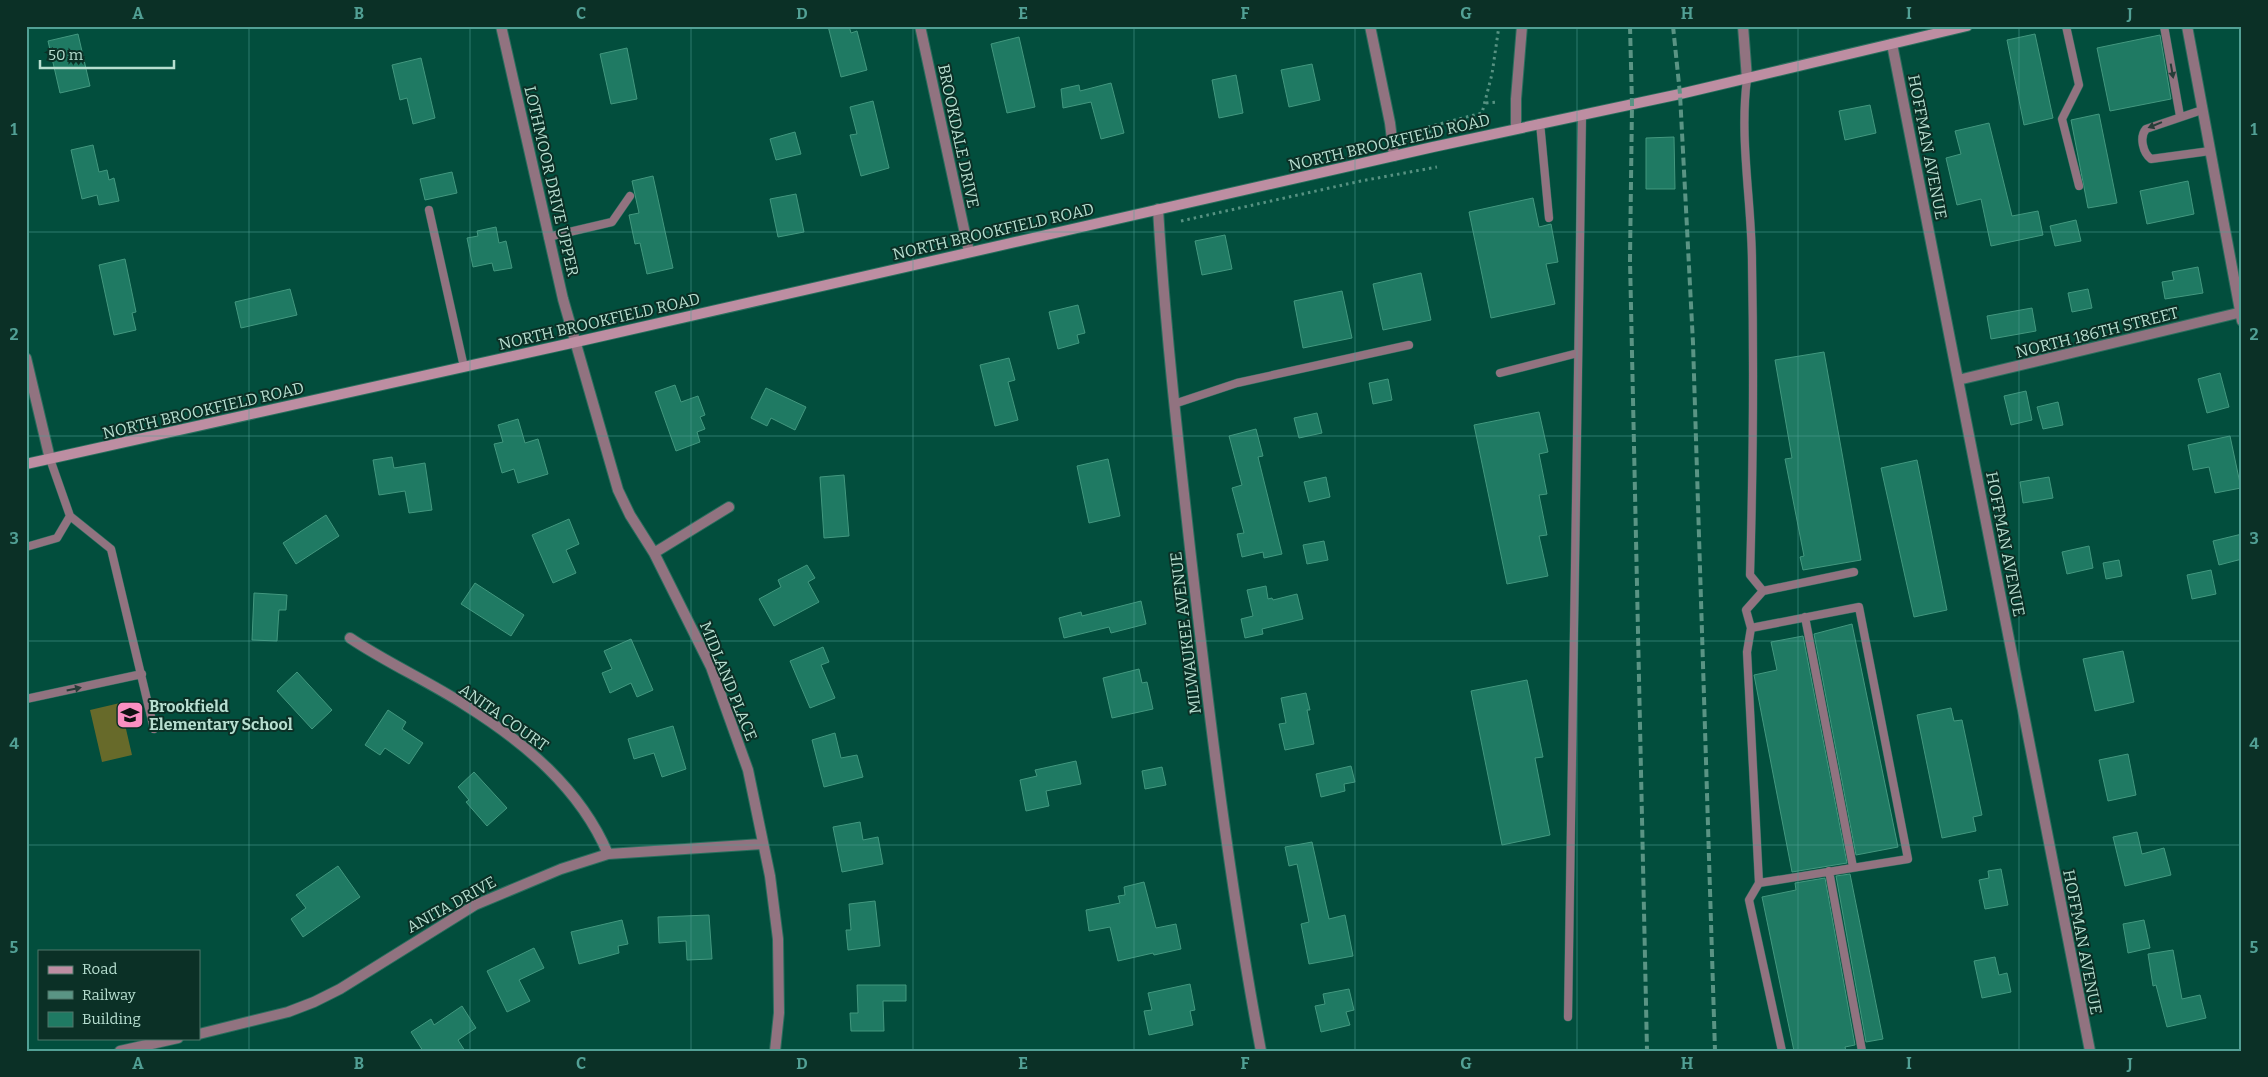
<svg xmlns="http://www.w3.org/2000/svg" width="2268" height="1077" font-family="Bitter,serif">
<style>
.green{fill:#676a2a}
.building{fill:#1f7a63;stroke:#43987f}
.lines{fill:none;stroke-linecap:round;stroke-linejoin:round}
.lane-casing{stroke:#2a6e5d;stroke-width:9}
.street-casing{stroke:#2a6e5d;stroke-width:12}
.secondary-casing{stroke:#2a6e5d;stroke-width:12}
.path{stroke:#579282;stroke-width:3;stroke-dasharray:2.5 4;stroke-linecap:butt}
.lane{stroke:#917380;stroke-width:8}
.street{stroke:#917380;stroke-width:10}
.secondary{stroke:#bd8ea2;stroke-width:10}
.rail{stroke:#5a9484;stroke-width:4;stroke-dasharray:8 4;stroke-linecap:butt}
.oneway{fill:#263d38}
.grid{fill:none;stroke:#52a095;stroke-width:1;stroke-opacity:0.55}
.labels{text-anchor:middle;stroke-width:4;stroke-linejoin:round;paint-order:stroke}
.street-label{font-size:16px;fill:#b7ded0;stroke:#0b3026}
.poi-label{font-size:16px;font-weight:bold;fill:#b7ded0;stroke:#0b3026;text-anchor:start}
.neatline{fill:none;stroke:#52a095;stroke-width:2}
.grid-label{font-size:16px;text-anchor:middle;font-weight:bold;fill:#52a095}
</style>
<rect width="100%" height="100%" fill="#024e3d"/>
<path class="green" d="M120 703 132 755 102 762 90 710Z"/>
<path class="building" d="M828 26H849L851 33 857 31 867 70 841 77Z
M78 34 90 86 60 93 48 41Z
M2035 34 2053 118 2024 125 2007 40Z
M2160 35 2171 99 2110 111 2097 48Z
M1019 37 1035 107 1007 113 991 44Z
M627 48 637 99 611 104 600 54Z
M421 58 435 118 413 124 407 98 400 100 392 65Z
M1312 64 1320 100 1289 107 1281 70Z
M1236 75 1243 113 1219 118 1212 80Z
M1111 83 1124 133 1101 139 1091 102 1063 108 1061 89 1079 85 1080 91Z
M873 101 889 168 861 176 850 135 857 134 850 107Z
M1870 105 1876 133 1845 140 1839 111Z
M2099 114 2117 203 2088 208 2071 120Z
M1989 123 2012 216 2038 211 2043 235 1991 246 1981 199 1957 205 1946 158 1961 154 1955 131Z
M795 132 801 154 776 160 770 139Z
M1674 137 1675 189H1646V138Z
M93 145 99 172 107 170 109 180 114 178 119 201 99 205 97 195 82 199 71 150Z
M452 172 457 193 425 200 420 179Z
M653 176 673 268 647 274 640 243 635 244 629 215 639 213 632 181Z
M2188 181 2194 214 2147 224 2140 191Z
M796 194 804 232 778 237 770 199Z
M1533 198 1539 227 1551 224 1558 262 1546 264 1555 304 1491 318 1469 212Z
M2076 220 2081 241 2055 246 2050 226Z
M496 227 499 243 506 241 512 268 494 271 492 263 473 267 467 238 478 236 477 231Z
M1225 235 1232 269 1202 275 1195 241Z
M125 259 136 312 132 313 136 330 114 335 99 265Z
M2198 267 2203 293 2165 299 2162 282 2174 280 2172 272Z
M1421 273 1431 320 1383 330 1373 284Z
M290 289 297 315 241 328 235 302Z
M2088 289 2092 308 2072 312 2068 293Z
M1342 291 1352 338 1303 348 1294 301Z
M1078 305 1085 333 1077 335 1079 343 1058 349 1049 312Z
M2032 308 2036 331 1991 339 1987 316Z
M1824 352 1861 560 1803 570 1800 557 1804 556 1785 459 1792 458 1775 360Z
M1009 358 1015 380 1008 382 1018 420 995 426 980 365Z
M2220 373 2229 407 2207 413 2198 379Z
M1388 379 1392 400 1373 404 1369 383Z
M675 385 681 402 698 396 705 415 700 417 705 429 697 432 700 442 676 451 655 392Z
M766 388 806 407 795 430 771 418 767 426 751 418Z
M2026 391 2032 420 2011 425 2004 396Z
M2058 402 2063 425 2043 429 2037 407Z
M1539 412 1548 452 1539 454 1547 494 1539 495 1547 535 1539 536 1548 576 1507 584 1474 425Z
M1317 413 1322 433 1299 438 1294 418Z
M518 419 525 443 538 439 548 474 518 483 514 469 502 473 494 444 503 442 498 425Z
M1256 429 1263 456 1258 457 1282 554 1264 558 1263 552 1242 557 1237 534 1244 533 1232 488 1242 485 1229 436Z
M2230 436 2241 488 2215 493 2209 467 2193 470 2188 445Z
M392 457 394 468 425 463 432 510 409 513 405 491 379 495 373 460Z
M1108 459 1120 516 1089 523 1077 466Z
M1917 460 1947 610 1914 617 1881 468Z
M844 475 849 536 824 538 820 477Z
M1326 477 1330 497 1309 502 1304 482Z
M2049 477 2053 498 2023 503 2020 482Z
M326 515 339 536 296 564 283 543Z
M569 519 579 544 566 550 576 573 553 583 532 535Z
M2242 534V559L2219 565 2213 541Z
M1324 541 1328 560 1307 564 1303 545Z
M2089 546 2093 568 2067 574 2062 552Z
M2119 560 2122 576 2106 579 2103 563Z
M807 565 815 578 808 582 819 602 774 626 759 599 781 587 778 580Z
M2211 570 2216 594 2192 599 2187 575Z
M475 583 524 615 511 636 461 604Z
M1266 586 1268 599 1272 598 1273 600 1297 594 1303 619 1262 629 1263 634 1245 638 1241 619 1253 616 1247 590Z
M254 593 287 595 286 610H279L277 641 252 640Z
M1141 601 1146 624 1111 633 1109 627 1064 638 1059 618 1081 612 1082 616Z
M1852 624 1898 847 1856 855 1814 634Z
M1803 636 1847 863 1792 872 1754 675 1777 670 1771 642Z
M631 639 653 690 637 697 631 683 610 693 602 673 612 669 604 651Z
M823 647 829 662 821 665 835 698 810 708 790 661Z
M2123 651 2134 702 2095 711 2083 659Z
M1139 669 1142 683 1147 682 1153 709 1112 718 1103 678Z
M297 672 332 710 312 729 277 691Z
M1527 680 1543 757 1535 758 1550 835 1502 845 1471 691Z
M1306 693 1310 710H1307L1314 744 1285 750 1279 724 1286 723 1281 698Z
M1951 708 1954 721 1962 720 1982 815 1973 817 1976 831 1942 838 1917 715Z
M388 710 406 722 402 729 423 743 409 764 385 748 380 755 365 745Z
M673 726 686 769 662 777 654 753 634 759 628 739Z
M835 733 841 758 857 755 863 777 824 787 812 740Z
M2128 754 2136 795 2108 801 2099 760Z
M1076 761 1081 784 1046 791 1049 806 1026 811 1020 780 1037 776 1035 770Z
M1351 766 1355 782 1344 784 1345 791 1321 797 1316 774Z
M1162 767 1166 785 1145 789 1142 771Z
M474 772 507 808 487 826 466 802 469 800 458 787Z
M860 822 863 840 878 837 883 864 842 872 833 827Z
M2137 832 2142 854 2164 848 2171 875 2125 886 2113 837Z
M1312 842 1329 919 1345 915 1353 956 1309 964 1301 924 1309 922 1297 864 1289 866 1285 847Z
M338 866 360 897 303 937 291 919 306 908 296 895Z
M2001 869 2008 905 1985 909 1979 880 1989 878 1988 871Z
M1850 874 1883 1039 1866 1042 1836 876Z
M1825 878 1855 1045 1845 1047 1846 1051H1794L1762 897 1796 890 1795 883Z
M1144 882 1156 928 1176 924 1181 949 1154 955 1153 953 1118 961 1110 927 1089 931 1086 910 1120 903 1118 896 1125 895 1124 887Z
M875 901 880 946 848 950 846 930H851L849 904Z
M709 915 712 959 687 960 686 941 659 943 658 917Z
M622 920 628 944 618 946 619 953 579 964 571 932Z
M2144 920 2150 948 2128 953 2123 924Z
M534 948 544 968 519 980 530 1001 507 1012 487 971Z
M2173 950 2182 999 2200 995 2206 1018 2167 1027 2156 985 2153 986 2148 954Z
M1995 957 1999 975 2007 973 2011 992 1982 998 1974 961Z
M1190 984 1195 1010 1190 1011 1193 1025 1149 1035 1144 1011 1152 1010 1148 993Z
M857 985H906V1001H883L884 1031H851L850 1013H858Z
M1349 989 1354 1010 1346 1012 1350 1025 1321 1032 1315 1006 1325 1004 1323 994Z
M462 1006 476 1028 458 1040 465 1051H423L411 1032 431 1019 434 1025Z"/>
<g class="lines">
<g class="lane-casing">
<path id="lane" d="M2066 26 2079 85 2062 119 2079 186
M2164 26 2180 116
M1747 79C1739 140 1752 203 1752 264 1754 368 1753 472 1750 575L1763 591 1854 572
M2202 110 2146 129C2139 137 2143 153 2151 159L2210 151
M1540 123 1549 218
M429 210 464 367
M548 237 612 222 630 196
M1500 373 1578 353
M1174 404 1237 383 1409 345
M50 459 70 516 111 549 154 729
M26 547 57 538 70 516
M1805 617 1853 867
M1751 628 1859 607 1908 859 1759 883 1747 652 1751 628 1746 610 1763 591
M26 699 142 674
M1829 871 1862 1051
M1759 883 1749 900 1782 1051
M1568 1017 1582 115"/>
</g>
<g class="street-casing">
<path id="street" d="M501 26 563 299 618 490 630 515 654 553 711 667 748 770 770 876 778 939 779 1013 775 1051
M920 26 969 252
M1370 26 1390 123 1394 156
M1743 26 1747 79
M2187 26 2242 321
M1892 44 2090 1051
M1516 128V99L1522 26
M1158 209C1165 326 1178 441 1191 557 1210 722 1230 887 1261 1051
M26 358 50 459
M1958 380 2242 312
M654 553 729 507
M350 638C387 663 428 681 465 705 524 742 580 788 608 854
M199 1034 288 1012 314 1002 340 989 475 905 561 869 608 854 762 844
M120 1051 178 1038"/>
</g>
<g class="secondary-casing">
<path id="secondary" d="M26 464 576 342 1433 147 1680 94 1967 26"/>
</g>
<path class="path" d="M1486 103 1497 102
M1430 133 1428 127 1482 113 1492 74 1499 26
M1181 221 1361 181 1437 167"/>
<use href="#lane" class="lane"/>
<use href="#street" class="street"/>
<use href="#secondary" class="secondary"/>
<path class="rail" d="M1630 26 1632 104 1630 260 1647 1051
M1673 26 1680 94 1693 343 1715 1051"/>
</g>
<defs><path id="oneway-solid" d="M-6-.8H1V-3.2L6.5 0L1 3.2V.8H-6Z" transform="scale(1.25)"/></defs>
<g class="oneway">
<use href="#oneway-solid" transform="translate(2172 71) rotate(80)"/>
<use href="#oneway-solid" transform="translate(2155 125) rotate(158)"/>
<use href="#oneway-solid" transform="translate(74 689) rotate(-12)"/>
</g>
<path class="grid" d="M249 26V1051M470 26V1051M691 26V1051M913 26V1051M1134 26V1051M1355 26V1051M1577 26V1051M1798 26V1051M2019 26V1051M26 232H2242M26 436H2242M26 641H2242M26 845H2242"/>
<defs>
<g id="school-square" transform="scale(1.4375)"><rect x="-9" y="-9" width="18" height="18" rx="4" fill="#fc8fc2" stroke="#0b3026"/><path d="M0-5L7-2L0 1L-7-2ZM-4 1L0 2.5L4 1V4Q0 6-4 4Z" fill="#111"/></g>
</defs>
<g fill-rule="evenodd">
<use href="#school-square" x="130" y="715"/>
</g>
<g class="labels">
<g class="street-label">
<text transform="translate(959 136) rotate(78)" y="6">BROOKDALE DRIVE</text>
<text transform="translate(1389 142) rotate(-13)" y="6">NORTH BROOKFIELD ROAD</text>
<text transform="translate(1928 147) rotate(79)" y="6">HOFFMAN AVENUE</text>
<text transform="translate(552 181) rotate(77)" y="6">LOTHMOOR DRIVE UPPER</text>
<text transform="translate(993 231) rotate(-13)" y="6">NORTH BROOKFIELD ROAD</text>
<text transform="translate(599 321) rotate(-13)" y="6">NORTH BROOKFIELD ROAD</text>
<text transform="translate(2097 332) rotate(-14)" y="6">NORTH 186TH STREET</text>
<text transform="translate(203 410) rotate(-13)" y="6">NORTH BROOKFIELD ROAD</text>
<text transform="translate(2006 544) rotate(79)" y="6">HOFFMAN AVENUE</text>
<text transform="translate(1185 633) rotate(-97)" y="6">MILWAUKEE AVENUE</text>
<text transform="translate(729 681) rotate(68)" y="6">MIDLAND PLACE</text>
<text transform="translate(504 717) rotate(35)" y="6">ANITA COURT</text>
<text transform="translate(451 904) rotate(-29)" y="6">ANITA DRIVE</text>
<text transform="translate(2083 942) rotate(79)" y="6">HOFFMAN AVENUE</text>
</g>
<g class="poi-label">
<text x="149" y="712">Brookfield<tspan x="149" dy="18">Elementary School</tspan></text>
</g>
</g>
<rect width="2268" height="1077" fill="none" stroke="#0b3026" stroke-width="55"/>
<rect x="38" y="950" width="162" height="90" fill="#0b3026" stroke="#50766a"/>
<rect x="48" y="966" width="25" height="8" fill="#bd8ea2" stroke="#50766a"/>
<text x="82" y="974" font-size="15" fill="#b7ded0">Road</text>
<rect x="48" y="991" width="25" height="8" fill="#5a9484" stroke="#50766a"/>
<text x="82" y="1000" font-size="15" fill="#b7ded0">Railway</text>
<rect x="48" y="1012" width="25" height="15" fill="#1f7a63" stroke="#50766a"/>
<text x="82" y="1024" font-size="15" fill="#b7ded0">Building</text>
<path d="M40 60v8h134v-8" fill="none" stroke="#b7ded0" stroke-width="2.5"/>
<text x="48" y="60" font-size="15" fill="#b7ded0" stroke="#0b3026" stroke-width="4" paint-order="stroke">50 m</text>
<rect x="28" y="28" width="2212" height="1022" class="neatline"/>
<g class="grid-label">
<text x="138" y="19">A</text>
<text x="359" y="19">B</text>
<text x="581" y="19">C</text>
<text x="802" y="19">D</text>
<text x="1023" y="19">E</text>
<text x="1245" y="19">F</text>
<text x="1466" y="19">G</text>
<text x="1687" y="19">H</text>
<text x="1909" y="19">I</text>
<text x="2130" y="19">J</text>
<text x="14" y="135">1</text>
<text x="2254" y="135">1</text>
<text x="14" y="340">2</text>
<text x="2254" y="340">2</text>
<text x="14" y="544">3</text>
<text x="2254" y="544">3</text>
<text x="14" y="749">4</text>
<text x="2254" y="749">4</text>
<text x="14" y="953">5</text>
<text x="2254" y="953">5</text>
<text x="138" y="1069">A</text>
<text x="359" y="1069">B</text>
<text x="581" y="1069">C</text>
<text x="802" y="1069">D</text>
<text x="1023" y="1069">E</text>
<text x="1245" y="1069">F</text>
<text x="1466" y="1069">G</text>
<text x="1687" y="1069">H</text>
<text x="1909" y="1069">I</text>
<text x="2130" y="1069">J</text>
</g>
</svg>
